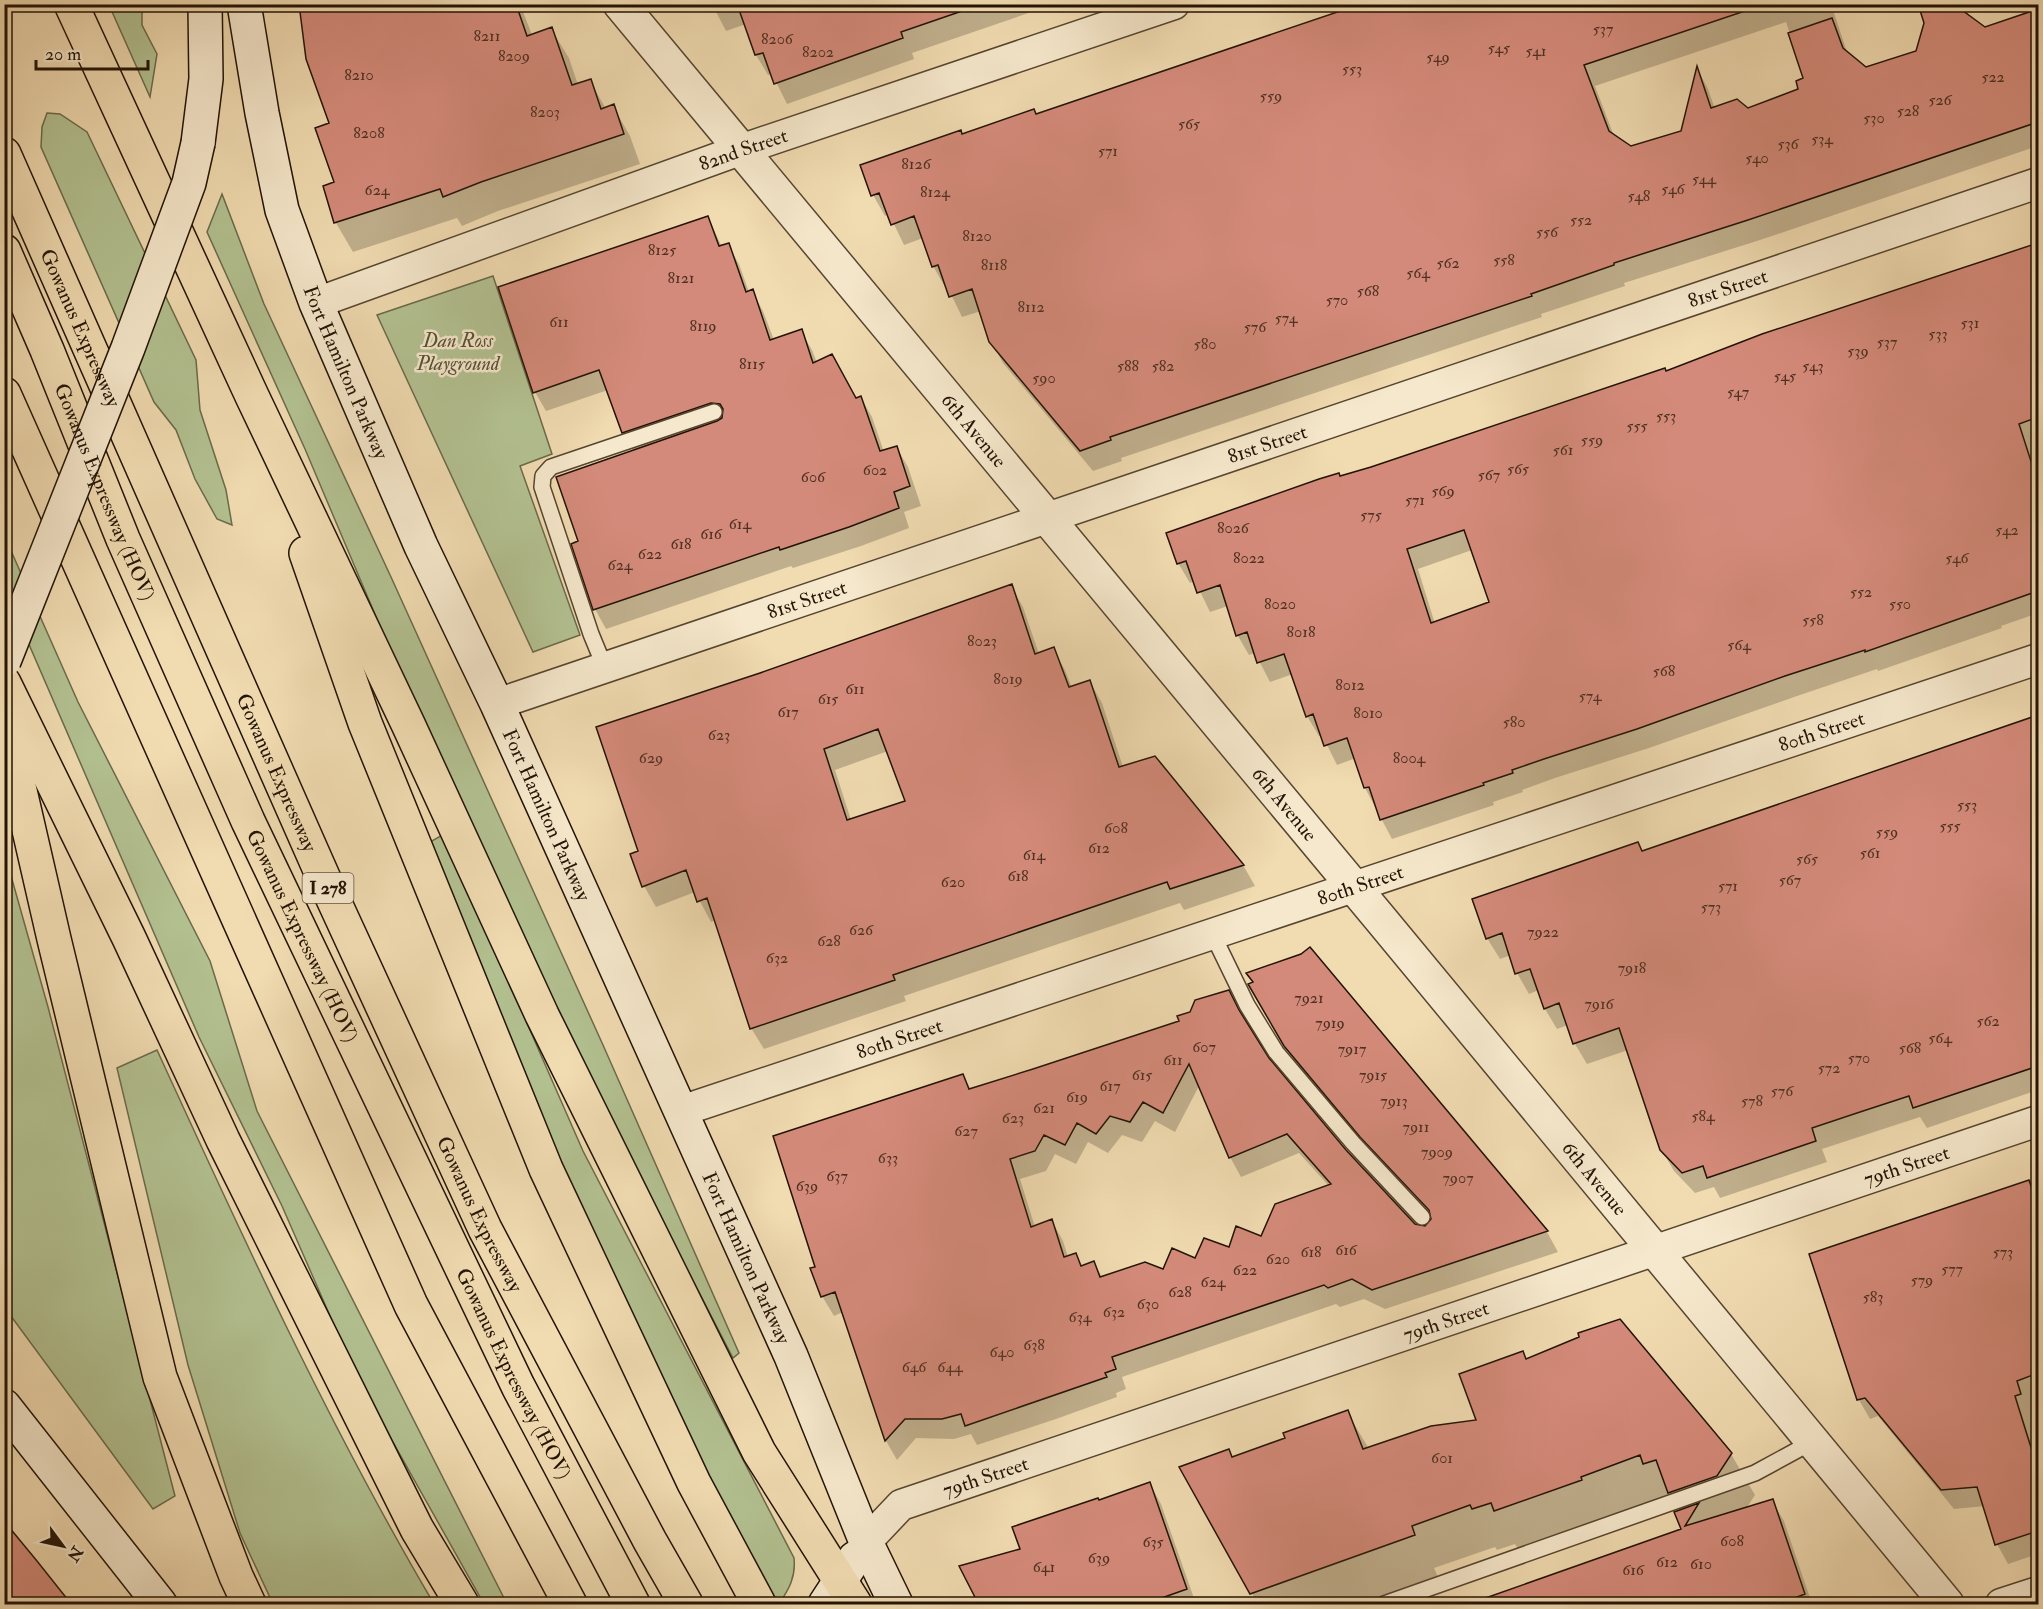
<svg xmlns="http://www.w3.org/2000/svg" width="2043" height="1609" font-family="'IM FELL Double Pica',serif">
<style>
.green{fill:#b3c191;stroke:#6a6a4b;stroke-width:1.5}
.shadow{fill:#0003;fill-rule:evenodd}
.building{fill:#d48a7a;stroke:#221305;stroke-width:1.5;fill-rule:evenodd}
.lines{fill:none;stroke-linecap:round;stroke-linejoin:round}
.service-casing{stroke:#564530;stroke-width:18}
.minor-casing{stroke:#564530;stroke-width:33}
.tertiary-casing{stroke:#564530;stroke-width:36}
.secondary-casing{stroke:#221305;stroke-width:36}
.motorway-casing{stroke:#221305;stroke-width:36}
.service{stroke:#f6e8cc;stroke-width:15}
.minor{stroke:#f6e8cc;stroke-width:30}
.tertiary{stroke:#f6e8cc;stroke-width:33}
.secondary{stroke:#f6e8cc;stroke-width:33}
.motorway{stroke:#f1dbb1;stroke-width:33}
.secondary-bridge-casing{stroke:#221305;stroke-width:36;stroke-linecap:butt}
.secondary-bridge{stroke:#f6e8cc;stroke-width:33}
.labels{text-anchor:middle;stroke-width:5;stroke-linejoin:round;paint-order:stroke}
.number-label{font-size:16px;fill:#4e3122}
.shield{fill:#f6e8cc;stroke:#625341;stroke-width:1.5}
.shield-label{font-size:18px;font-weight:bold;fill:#221305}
.street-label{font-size:20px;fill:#221305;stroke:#f6e8cc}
.park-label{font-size:20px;font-style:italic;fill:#555036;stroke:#f6e8cc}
</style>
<rect width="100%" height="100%" fill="#f1dbb1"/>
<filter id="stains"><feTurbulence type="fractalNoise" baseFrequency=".00333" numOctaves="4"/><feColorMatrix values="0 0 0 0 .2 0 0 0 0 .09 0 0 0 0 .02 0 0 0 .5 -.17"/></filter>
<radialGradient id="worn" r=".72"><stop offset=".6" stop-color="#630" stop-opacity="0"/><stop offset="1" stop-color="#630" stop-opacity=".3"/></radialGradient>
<path class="green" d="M109 5H142V25L157 54 150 97Z
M47 113 60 114 87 132 196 360 200 410 226 490 232 525 217 519 195 479 176 430 154 402 41 147 42 127Z
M222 194 264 304 391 577 603 1045 739 1353 733 1358 638 1175 518 927 385 638 305 449 207 232Z
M493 276 552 454 520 466 580 635 533 652 377 315Z
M4 535 78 702 210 961 257 1111 507 1604H484L358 1380 282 1206 199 1037 5 589Z
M444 834 583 1151 794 1558C796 1577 789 1589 779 1604H774L620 1308 430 842Z
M4 851 48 1007 175 1496 153 1509 5 1308Z
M157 1050C243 1238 329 1426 434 1604H273L240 1533 188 1365 117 1068Z"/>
<path class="shadow" d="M300 4H520L532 35 551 29 569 58 578 85 590 81 606 109 613 106 630 136 640 164 498 211 462 226 457 218 353 252 336 223 324 186 336 183 330 124Z
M712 4H1055L912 53 914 59 787 104 772 74 768 75 756 55 746 24 726 31Z
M1366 4H1838L1832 7 1848 55 1866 69 1917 52 1926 23 1920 4H1964L1968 16 1984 29 2036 12 2038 4V146L1760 240 1624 283 1625 286 1541 314 1542 317 1121 458 1122 461 1093 471 1003 363 991 341 981 311 962 317 947 286 945 287 933 266 923 238 904 245 889 214 885 216 873 195 862 166 1037 116ZM1786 22 1805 79 1800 90 1748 109H1715L1708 89 1698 70 1682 132 1630 148 1614 136 1595 86Z
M708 217 722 247 728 245 739 264 749 292 752 291 763 311 774 340 801 331 812 350 817 363 855 399 861 398 872 417 884 452 897 448 908 467 921 506 904 512 909 528 861 546 793 568 791 566 606 629 595 609 580 542 634 452 623 432 608 390 546 411 535 392Z
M2038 244V613L2001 626 2002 628 1878 671 1877 669 1797 696 1649 748 1555 778 1522 790 1523 792 1493 802 1494 805 1392 839 1365 788 1356 758 1337 765 1322 735 1319 736 1307 716 1293 674 1270 682 1255 653 1249 655 1238 636 1228 606 1210 612 1195 581 1190 583 1178 563 1340 478 1666 372 1762 336ZM1472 550 1491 602 1435 624 1418 569Z
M1011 586 1023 607 1039 654 1053 649 1065 670 1072 688 1090 682 1102 703 1123 767 1155 757 1243 865 1255 886 1184 910 1180 903 904 996 906 1001 764 1049 751 1028 716 920 711 922 695 892 656 907 644 886 639 852 760 674ZM888 751 907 801 851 820 835 770Z
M2038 717V1090L1927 1128 1920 1117 1822 1149 1827 1162 1720 1198 1714 1187 1695 1193 1674 1171 1661 1149 1628 1050 1587 1064 1575 1044 1568 1025 1557 1029 1545 1009 1539 990 1529 994 1517 973 1511 955 1500 959 1487 938 1638 844 1643 852Z
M1310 949 1547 1232 1558 1252 1385 1309 1364 1299 1340 1307 1336 1304 1122 1377 1126 1389 1116 1393 1117 1397 1056 1419 977 1445 971 1434 954 1439 916 1438 897 1460 886 1441 843 1312 834 1316 822 1296 817 1268 963 1076 971 1090 1033 1070 1267 1059 1345 1151 1414 1225 1425 1228 1433 1220 1374 1157 1297 1066 1250 985 1254 984 1248 974 1301 956ZM1200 1084 1230 1157 1241 1177 1299 1153 1329 1186 1261 1238 1164 1271 1102 1277 1094 1263 1082 1267 1075 1255 1068 1257 1063 1241 1052 1221 1035 1227 1020 1179 1046 1171 1055 1154 1076 1164 1088 1142 1108 1153 1122 1135 1142 1142 1155 1121 1175 1132Z
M2038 1178V1554L2008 1564 1997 1544 1985 1506 1954 1509 1878 1416 1870 1419 1859 1400 1811 1255Z
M1526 1360 1731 1454 1755 1495 1746 1509 1772 1501 1784 1521 1812 1604H1466L1683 1530 1680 1511 1675 1503 1669 1505 1664 1497 1604 1518 1605 1522 1520 1552 1515 1544 1497 1550 1495 1547 1434 1568 1438 1577 1362 1604H1258L1181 1468 1233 1459 1287 1438 1347 1412 1369 1449 1478 1422Z
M1150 1484 1161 1504 1196 1604H980L1022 1550 1098 1502Z"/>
<path class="building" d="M299 4H516L527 36 552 27 572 85 591 79 601 109 614 104 624 134 481 182 443 197 440 189 334 223 323 186 334 182 315 128 329 123 306 59Z
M737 4H967L968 9 901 32 903 38 774 84 763 53 755 55Z
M1361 4H1747L1748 10 1584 65 1609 131 1631 146 1681 131 1697 66 1711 108 1737 99 1748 108 1798 89 1796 81 1803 78 1788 33 1832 18 1843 48 1866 67 1916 51 1924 23 1918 4H1960L1962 10 1985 27 2038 9V122L1748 220 1614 263V265L1531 294 1532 296 1110 437 1111 440 1080 451 989 342 972 289 949 297 938 265 932 267 914 216 891 225 879 193 871 196 860 165 961 130 962 134 1034 109 1036 114Z
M708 216 719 246 729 243 746 292 753 289 770 340 802 329 813 363 832 354 856 398 861 396 880 451 897 446 910 486 894 492 899 508 849 527 780 550 779 547 593 610 571 544 578 541 556 477 717 421 722 418 723 409 720 404 711 403 622 433 599 370 533 393 498 287Z
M2038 243V417L2019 424 2038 483V591L1865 652V650L1785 676 1637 729 1544 759 1512 770 1513 773 1483 783 1484 785 1380 820 1369 787 1364 788 1347 738 1324 746 1313 714 1306 717 1284 654 1257 663 1247 632 1236 636 1220 585 1197 593 1186 561 1177 564 1166 533 1319 479 1339 473 1340 476 1371 467 1665 368 1666 371 1762 334ZM1464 530 1489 602 1431 623 1407 549Z
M1012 584 1035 654 1054 647 1069 687 1090 680 1119 767 1155 756 1244 865 1170 889 1167 882 1128 895 893 975 895 980 750 1029 707 898 697 902 686 870 642 887 630 854 638 851 596 727 760 673ZM878 729 905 801 847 820 824 749Z
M2038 715V1066L1913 1108 1909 1096 1860 1112 1812 1128 1816 1141 1707 1178 1703 1166 1682 1173 1660 1150 1619 1028 1573 1044 1559 1003 1544 1009 1530 969 1515 974 1502 933 1486 939 1472 899 1638 842 1642 851Z
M1310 947 1548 1231 1372 1290 1352 1279 1328 1288 1324 1285 1112 1357 1116 1369 1105 1373 1107 1377 965 1426 961 1414 942 1419H905L885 1441 835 1292 821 1297 810 1268 815 1267 773 1136 963 1074 969 1089 1033 1069 1179 1021 1177 1016 1190 1012 1195 1000 1229 990 1239 1010 1269 1058 1346 1150 1415 1224 1425 1226 1431 1219 1429 1210 1360 1137 1284 1046 1248 984 1253 982 1246 973 1301 954ZM1189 1064 1229 1158 1287 1134 1331 1184 1275 1204 1261 1236 1236 1226 1229 1247 1204 1238 1195 1258 1172 1248 1163 1269 1145 1262 1100 1277 1094 1261 1081 1266 1076 1253 1064 1257 1052 1219 1031 1227 1010 1159 1035 1151 1044 1135 1065 1145 1077 1123 1096 1134 1110 1116 1130 1122 1143 1102 1163 1113Z
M2029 1180 2038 1208V1373L2017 1381 2021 1394 2015 1396 2038 1470V1531L1995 1545 1977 1487 1941 1490 1865 1398 1857 1400 1809 1254Z
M1620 1319 1732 1453 1717 1476 1668 1493 1656 1460 1643 1464 1640 1455 1581 1477 1582 1480 1494 1511 1491 1503 1472 1509 1470 1505 1412 1526 1415 1535 1250 1594 1179 1467 1229 1449 1232 1457 1285 1438 1283 1433 1348 1410 1363 1449 1431 1426 1476 1420 1459 1374 1523 1351 1526 1359 1579 1337 1578 1333Z
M1150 1482 1187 1589 1142 1605H979L959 1566 1020 1549 1012 1527 1098 1498 1099 1500Z
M1773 1499 1805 1594 1776 1605H1478L1477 1601 1681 1529 1674 1512 1699 1503 1685 1526Z
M4 1521 37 1561 72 1605H4Z"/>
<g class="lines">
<g class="service-casing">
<path id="service" d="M605 668 591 634 542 487 543 476 551 467 714 412
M1213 935 1247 1005 1276 1052 1353 1143 1422 1217
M1384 1604 1755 1473 1812 1442"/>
</g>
<g class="minor-casing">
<g id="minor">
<path id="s1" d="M316 303 740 150 1174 4"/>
<path id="s2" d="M497 704 2038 183"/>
<path id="s3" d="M681 1111 2038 659"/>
<path id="s4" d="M866 1542 901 1505 2038 1121"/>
<path d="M2001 1604 2038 1592"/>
</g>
</g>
<g class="tertiary-casing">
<g id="tertiary">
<path id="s5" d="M620 4 1383 922 1947 1604"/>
</g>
</g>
<g class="secondary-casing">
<g id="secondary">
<path id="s6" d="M244 4 262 113 282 210 316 303 421 546 497 704 791 1356 866 1542 896 1604"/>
<path d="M198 143 206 79 205 4"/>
<path d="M4 1406 160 1604"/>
<path d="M825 1604 855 1558"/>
</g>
</g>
<g class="motorway-casing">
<g id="motorway">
<path d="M71 4 252 396 408 724 542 1015 759 1452 855 1604"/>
<path id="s7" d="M4 154 328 888 485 1229 650 1541 686 1604"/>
<path id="s8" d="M4 251 47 350 123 539 248 821 518 1386 633 1604"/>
<path d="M4 394 411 1305 570 1604"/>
<path d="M306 553 365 723 546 1169 694 1483 759 1604"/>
<path d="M4 683 129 938 223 1140 417 1529 462 1604"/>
<path d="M4 721 54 939 160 1377 236 1576 249 1604"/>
</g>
</g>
<use href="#service" class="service"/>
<use href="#minor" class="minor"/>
<use href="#tertiary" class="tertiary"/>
<use href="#secondary" class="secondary"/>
<use href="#motorway" class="motorway"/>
<g class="secondary-bridge-casing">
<path id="secondary-bridge" d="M4 661 128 348 189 183 198 143"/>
</g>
<use href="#secondary-bridge" class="secondary-bridge"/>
</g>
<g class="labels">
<g class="number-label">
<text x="1603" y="34">537</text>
<text x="487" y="41">8211</text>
<text x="777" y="44">8206</text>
<text x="1499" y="53">545</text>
<text x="1536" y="56">541</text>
<text x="818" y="57">8202</text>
<text x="514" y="61">8209</text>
<text x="1438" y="62">549</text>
<text x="1352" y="74">553</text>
<text x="359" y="80">8210</text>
<text x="1993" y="82">522</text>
<text x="1271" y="101">559</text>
<text x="1940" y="105">526</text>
<text x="1908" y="116">528</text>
<text x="545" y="117">8203</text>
<text x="1874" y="123">530</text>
<text x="1189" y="129">565</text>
<text x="369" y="138">8208</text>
<text x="1822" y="144">534</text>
<text x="1788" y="149">536</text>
<text x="1108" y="156">571</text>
<text x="1757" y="163">540</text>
<text x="916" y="169">8126</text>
<text x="1704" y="184">544</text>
<text x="1673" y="194">546</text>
<text x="377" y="195">624</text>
<text x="935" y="197">8124</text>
<text x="1639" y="201">548</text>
<text x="1581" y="225">552</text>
<text x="1547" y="237">556</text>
<text x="977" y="241">8120</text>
<text x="662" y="255">8125</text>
<text x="1504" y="265">558</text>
<text x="1448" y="268">562</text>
<text x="994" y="270">8118</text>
<text x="1418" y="278">564</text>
<text x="681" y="283">8121</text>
<text x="1368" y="296">568</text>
<text x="1337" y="305">570</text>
<text x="1031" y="312">8112</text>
<text x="1286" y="323">574</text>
<text x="559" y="327">611</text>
<text x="1970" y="328">531</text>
<text x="703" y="331">8119</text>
<text x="1255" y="332">576</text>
<text x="1938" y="339">533</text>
<text x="1887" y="347">537</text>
<text x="1205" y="349">580</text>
<text x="1858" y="356">539</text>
<text x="752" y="369">8115</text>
<text x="1128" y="371">588</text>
<text x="1163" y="371">582</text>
<text x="1813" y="371">543</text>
<text x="1785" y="381">545</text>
<text x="1044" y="383">590</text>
<text x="1738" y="397">547</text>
<text x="1666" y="421">553</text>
<text x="1637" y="431">555</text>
<text x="1592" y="445">559</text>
<text x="1563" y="455">561</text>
<text x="1518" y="474">565</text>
<text x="875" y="475">602</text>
<text x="1489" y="480">567</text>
<text x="813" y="482">606</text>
<text x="1443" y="496">569</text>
<text x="1415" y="505">571</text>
<text x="1371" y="520">575</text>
<text x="740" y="529">614</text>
<text x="1233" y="533">8026</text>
<text x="2007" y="535">542</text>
<text x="711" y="539">616</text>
<text x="681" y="549">618</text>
<text x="650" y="559">622</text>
<text x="1249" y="563">8022</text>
<text x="1957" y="563">546</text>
<text x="620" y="570">624</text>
<text x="1861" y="597">552</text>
<text x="1280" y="609">8020</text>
<text x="1900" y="609">550</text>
<text x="1813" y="625">558</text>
<text x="1301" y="637">8018</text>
<text x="982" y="646">8023</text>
<text x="1739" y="650">564</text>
<text x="1664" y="676">568</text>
<text x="1008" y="684">8019</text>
<text x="1350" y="690">8012</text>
<text x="855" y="694">611</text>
<text x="1590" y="701">574</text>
<text x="828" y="704">615</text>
<text x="788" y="717">617</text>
<text x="1368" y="718">8010</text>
<text x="1514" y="727">580</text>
<text x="719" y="740">623</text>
<text x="651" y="763">629</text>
<text x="1409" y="763">8004</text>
<text x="1967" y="810">553</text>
<text x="1950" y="831">555</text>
<text x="1116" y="833">608</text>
<text x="1887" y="837">559</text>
<text x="1099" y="853">612</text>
<text x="1870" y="858">561</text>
<text x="1034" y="860">614</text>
<text x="1807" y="864">565</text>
<text x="1018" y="881">618</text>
<text x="1790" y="885">567</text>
<text x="953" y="887">620</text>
<text x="1728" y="891">571</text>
<text x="1711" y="912">573</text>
<text x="861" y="935">626</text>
<text x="1543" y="937">7922</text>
<text x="829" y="946">628</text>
<text x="777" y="963">632</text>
<text x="1632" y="973">7918</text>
<text x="1309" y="1003">7921</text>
<text x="1599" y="1009">7916</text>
<text x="1988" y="1026">562</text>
<text x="1330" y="1028">7919</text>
<text x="1940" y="1043">564</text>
<text x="1204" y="1052">607</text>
<text x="1910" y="1053">568</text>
<text x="1352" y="1054">7917</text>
<text x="1859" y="1063">570</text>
<text x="1173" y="1065">611</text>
<text x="1829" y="1073">572</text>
<text x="1142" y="1080">615</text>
<text x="1373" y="1080">7915</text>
<text x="1110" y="1091">617</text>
<text x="1782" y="1096">576</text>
<text x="1077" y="1102">619</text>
<text x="1394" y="1106">7913</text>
<text x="1752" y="1106">578</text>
<text x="1044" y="1113">621</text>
<text x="1703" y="1121">584</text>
<text x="1013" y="1123">623</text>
<text x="1416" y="1132">7911</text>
<text x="966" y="1136">627</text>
<text x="1437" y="1157">7909</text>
<text x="888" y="1163">633</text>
<text x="837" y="1181">637</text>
<text x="1458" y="1183">7907</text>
<text x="807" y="1191">639</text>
<text x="1346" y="1255">616</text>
<text x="1311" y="1257">618</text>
<text x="2003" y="1257">573</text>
<text x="1278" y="1264">620</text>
<text x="1952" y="1274">577</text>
<text x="1245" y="1275">622</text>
<text x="1922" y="1285">579</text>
<text x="1213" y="1287">624</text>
<text x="1180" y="1297">628</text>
<text x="1873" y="1302">583</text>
<text x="1148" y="1309">630</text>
<text x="1114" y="1317">632</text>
<text x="1080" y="1322">634</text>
<text x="1034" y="1350">638</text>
<text x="1002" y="1357">640</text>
<text x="914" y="1372">646</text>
<text x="950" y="1372">644</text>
<text x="1442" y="1463">601</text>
<text x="1732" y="1546">608</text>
<text x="1153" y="1547">635</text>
<text x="1099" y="1563">639</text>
<text x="1667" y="1567">612</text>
<text x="1701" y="1569">610</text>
<text x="1044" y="1572">641</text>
<text x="1633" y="1575">616</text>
</g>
<rect class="shield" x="302.5" y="873" width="51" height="30" rx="4.5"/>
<g class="shield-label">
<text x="328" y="894">I 278</text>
</g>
<g class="street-label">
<text dy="7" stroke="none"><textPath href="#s1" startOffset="454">82nd Street</textPath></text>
<text dy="7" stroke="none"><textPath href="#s2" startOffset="1299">81st Street</textPath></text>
<text dy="7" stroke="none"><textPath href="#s7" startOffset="190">Gowanus Expressway</textPath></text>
<text dy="7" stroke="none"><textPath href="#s6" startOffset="384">Fort Hamilton Parkway</textPath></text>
<text dy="7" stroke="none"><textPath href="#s5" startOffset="554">6th Avenue</textPath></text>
<text dy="7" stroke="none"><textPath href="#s2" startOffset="813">81st Street</textPath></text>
<text dy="7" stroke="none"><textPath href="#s8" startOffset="261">Gowanus Expressway (HOV)</textPath></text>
<text dy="7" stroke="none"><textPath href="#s2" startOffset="327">81st Street</textPath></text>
<text dy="7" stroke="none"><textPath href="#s3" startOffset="1202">80th Street</textPath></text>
<text dy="7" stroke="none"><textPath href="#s7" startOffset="676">Gowanus Expressway</textPath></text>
<text dy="7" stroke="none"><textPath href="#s5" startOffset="1040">6th Avenue</textPath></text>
<text dy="7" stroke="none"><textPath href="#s6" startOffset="870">Fort Hamilton Parkway</textPath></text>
<text dy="7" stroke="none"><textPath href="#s3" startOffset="716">80th Street</textPath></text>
<text dy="7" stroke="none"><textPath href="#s8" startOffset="747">Gowanus Expressway (HOV)</textPath></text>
<text dy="7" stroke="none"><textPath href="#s3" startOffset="230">80th Street</textPath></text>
<text dy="7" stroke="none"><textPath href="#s4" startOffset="1112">79th Street</textPath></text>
<text dy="7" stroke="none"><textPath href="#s5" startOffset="1526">6th Avenue</textPath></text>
<text dy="7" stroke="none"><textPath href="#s7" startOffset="1162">Gowanus Expressway</textPath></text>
<text dy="7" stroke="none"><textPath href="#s6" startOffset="1356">Fort Hamilton Parkway</textPath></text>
<text dy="7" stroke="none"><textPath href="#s4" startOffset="626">79th Street</textPath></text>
<text dy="7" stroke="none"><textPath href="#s8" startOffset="1233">Gowanus Expressway (HOV)</textPath></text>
<text dy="7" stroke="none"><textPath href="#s4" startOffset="140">79th Street</textPath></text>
</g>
<g class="park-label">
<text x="458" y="347">Dan Ross<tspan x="458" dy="23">Playground</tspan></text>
</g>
</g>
<rect width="2043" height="1609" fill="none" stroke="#f1dbb1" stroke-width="24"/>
<rect x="6" y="6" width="2031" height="1597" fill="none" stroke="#221305" stroke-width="3"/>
<rect x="12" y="12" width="2019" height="1585" fill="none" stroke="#221305" stroke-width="1.5"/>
<g transform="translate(63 1546) rotate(123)" stroke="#f6e8cc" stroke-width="4.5" paint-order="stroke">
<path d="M0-4.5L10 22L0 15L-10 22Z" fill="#221305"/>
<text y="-9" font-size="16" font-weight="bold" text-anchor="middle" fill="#221305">N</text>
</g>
<path d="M36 60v9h112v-9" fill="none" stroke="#221305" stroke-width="3"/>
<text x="45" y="60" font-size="18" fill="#221305" stroke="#f6e8cc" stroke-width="4.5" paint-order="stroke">20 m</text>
<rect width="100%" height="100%" filter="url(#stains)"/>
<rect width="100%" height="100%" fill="url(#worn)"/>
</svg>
